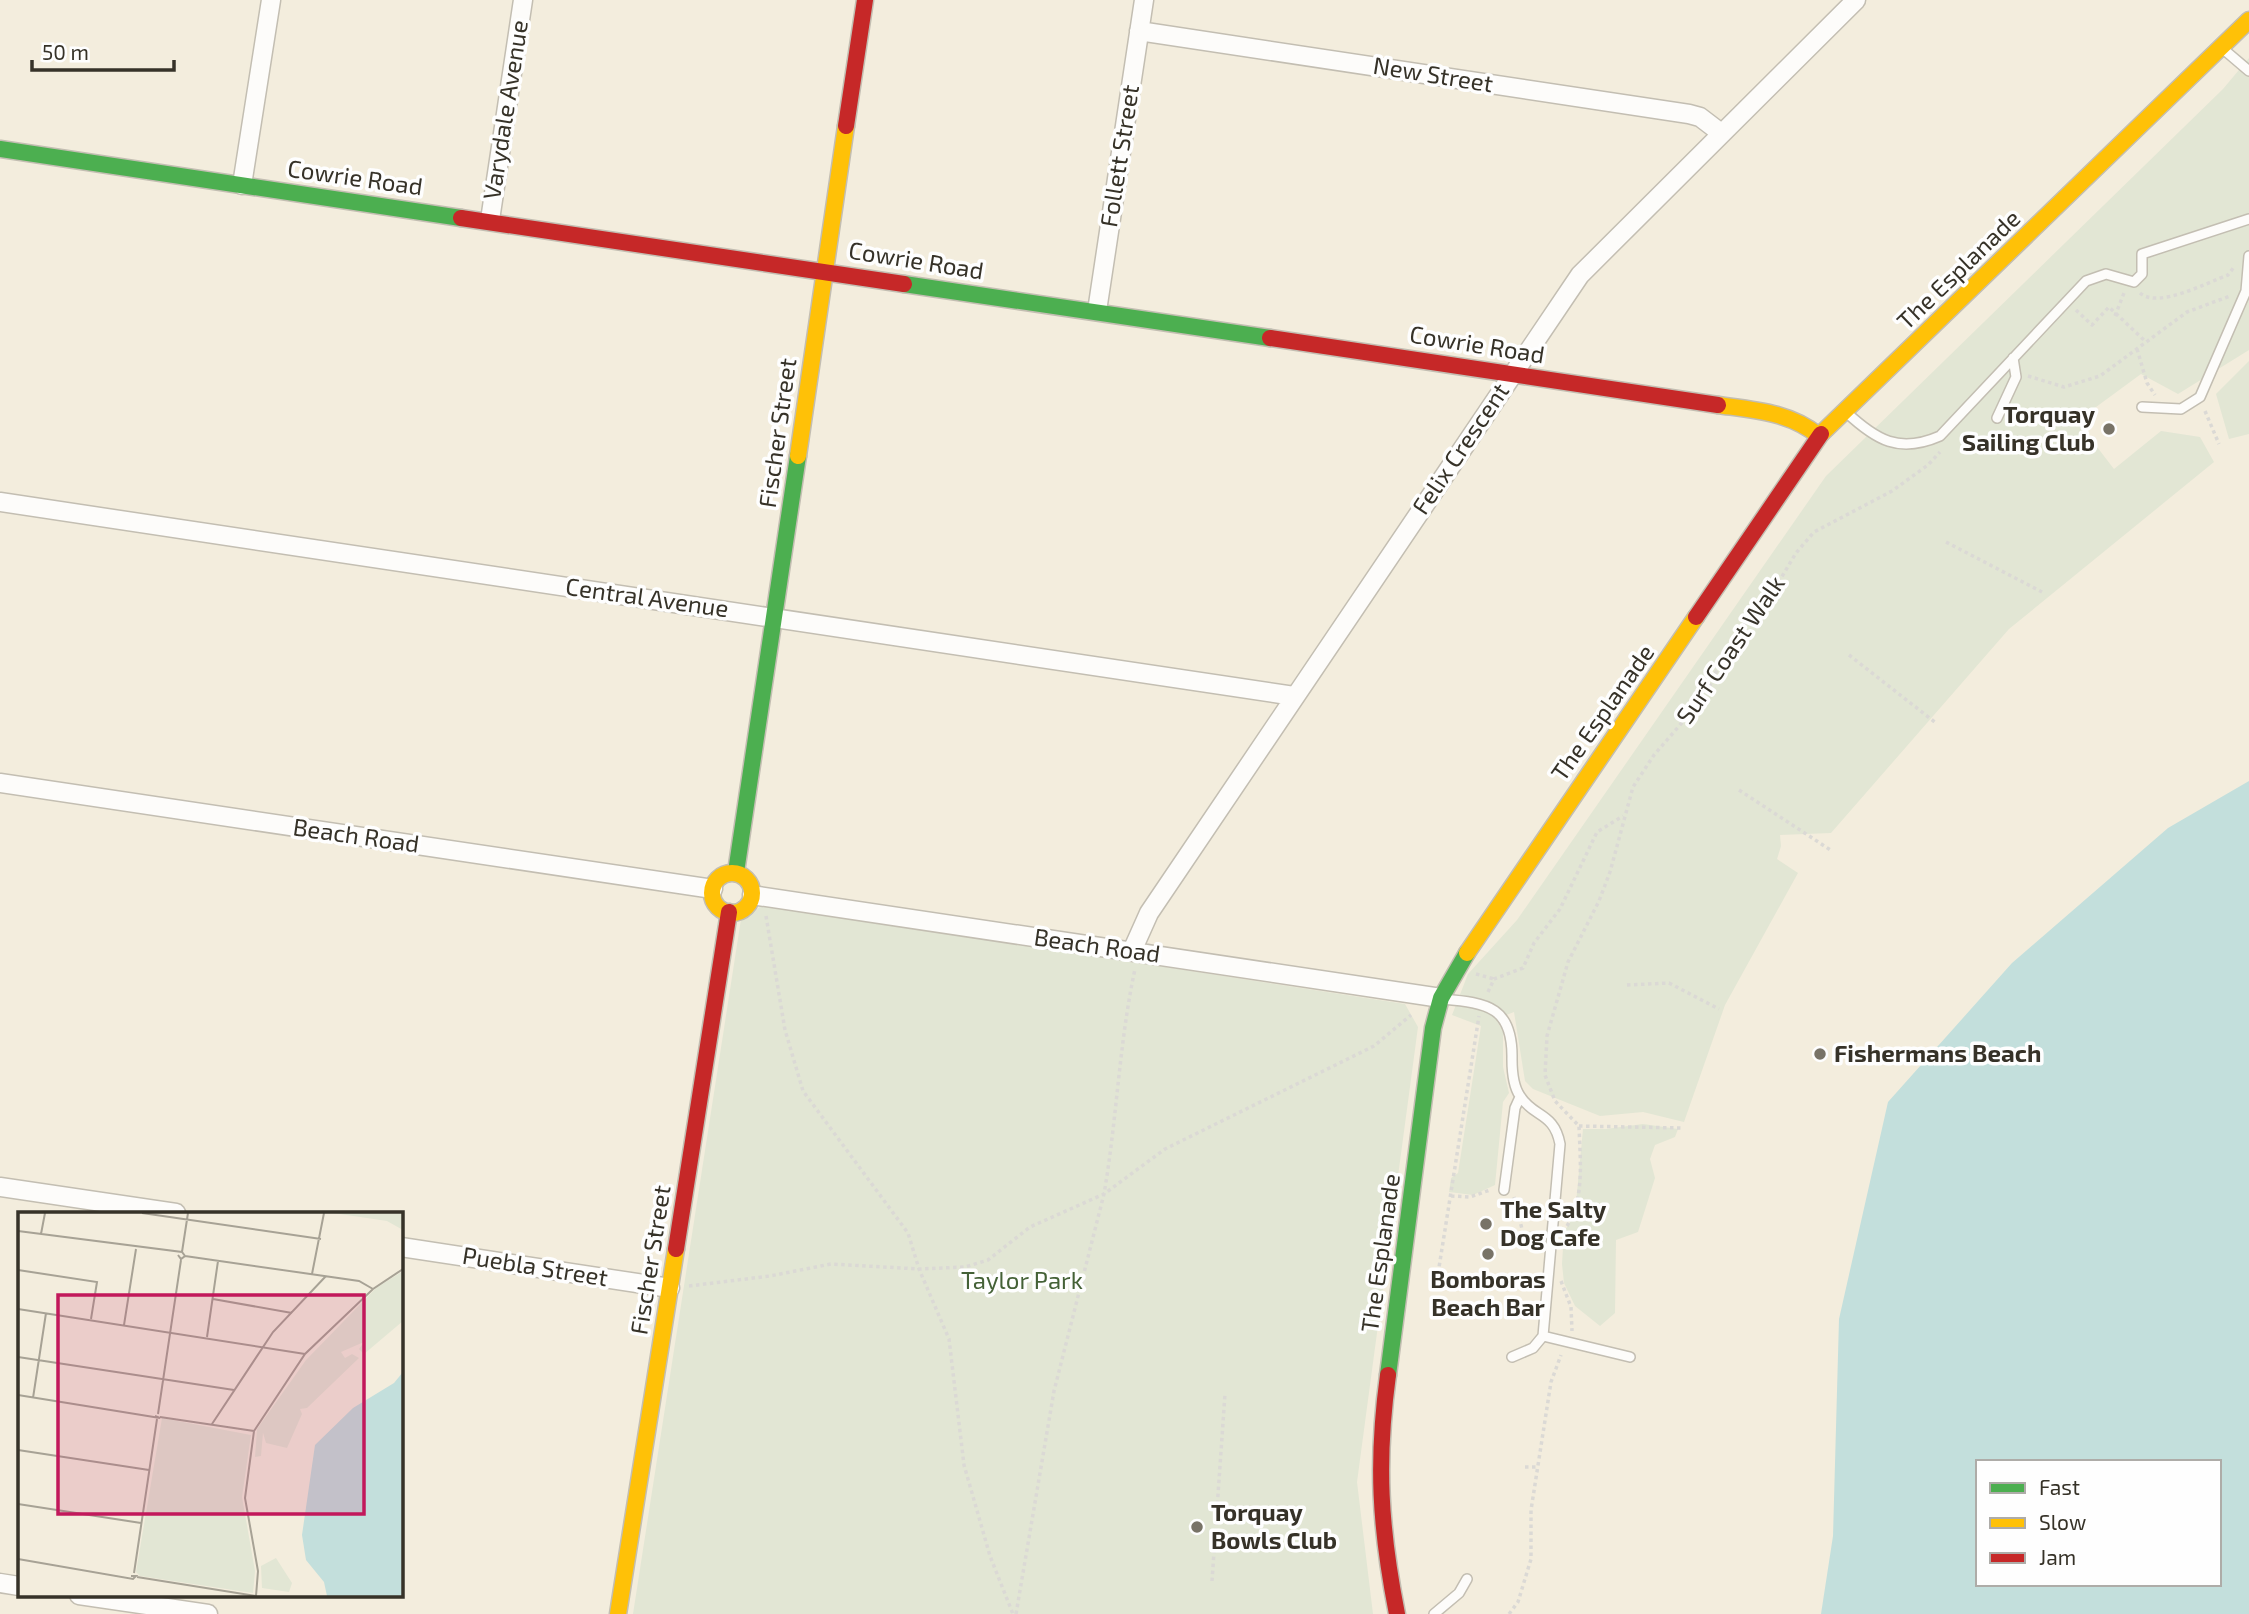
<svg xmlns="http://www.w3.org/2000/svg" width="2249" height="1614" font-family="'Exo 2',sans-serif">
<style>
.green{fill:#e2e6d4}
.water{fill:#c3dfdc;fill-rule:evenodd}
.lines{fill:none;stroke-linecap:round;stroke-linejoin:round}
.lane-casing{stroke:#c3beb2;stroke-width:12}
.street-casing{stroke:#c3beb2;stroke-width:21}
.fast-casing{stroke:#c3beb2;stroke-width:19}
.slow-casing{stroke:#c3beb2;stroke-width:19}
.jam-casing{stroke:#c3beb2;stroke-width:19}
.path{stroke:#dbd9d5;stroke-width:3.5;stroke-dasharray:3.5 3.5;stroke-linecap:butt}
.lane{stroke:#fdfcfa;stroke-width:9}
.street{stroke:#fdfcfa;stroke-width:18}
.fast{stroke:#4caf50;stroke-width:16}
.slow{stroke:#ffc107;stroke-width:16}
.jam{stroke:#c62828;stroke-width:16}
.poi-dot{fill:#787367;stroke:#fefefe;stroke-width:2.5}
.labels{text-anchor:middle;stroke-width:7;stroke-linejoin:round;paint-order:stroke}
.street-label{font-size:24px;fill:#363228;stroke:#fefefe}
.poi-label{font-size:24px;font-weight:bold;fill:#363228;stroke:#fefefe;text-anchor:start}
.park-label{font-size:24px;fill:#446136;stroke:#fefefe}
.inset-road{fill:none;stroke:#a7a295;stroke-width:2}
.view{fill:#c2185b;fill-opacity:0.15;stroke:#c2185b;stroke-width:3.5}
.inset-edge{fill:none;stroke:#363228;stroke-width:3.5}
</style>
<rect width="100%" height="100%" fill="#f3eddd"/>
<path class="green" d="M2249 58V350L2178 394 2141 374 2077 421 2114 469 2161 431 2200 437 2214 462 2009 629 1831 833 1780 835 1781 846 1777 859 1798 873 1725 1005 1684 1122 1643 1112 1600 1116 1533 1089 1525 1081 1514 1012 1496 1019 1503 1032V1067L1509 1093 1503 1102 1495 1185 1473 1195 1449 1192 1451 1178 1458 1173 1481 1026 1452 1015 1468 974 1517 920 1826 476 2223 89Z
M2249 361V434L2229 439 2216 394Z
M763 905 1405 1004 1418 1027 1357 1482 1373 1614H633L741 919Z
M1643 1124 1678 1129 1675 1137 1655 1145 1650 1159 1655 1178 1638 1232 1616 1240 1615 1313 1600 1326 1575 1306 1564 1283 1562 1264 1564 1232 1575 1214 1583 1129H1606Z"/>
<path class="water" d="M2249 781V1614H1821L1833 1536 1839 1319 1888 1102 2012 963 2168 828ZM1978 1462H2219V1584H1978Z"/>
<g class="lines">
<g class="lane-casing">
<path id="lane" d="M2222 48 2249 71
M2142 407 2181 409 2200 397 2246 291 2249 256
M1846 412C1876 440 1899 454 1940 436L2086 281 2106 274 2134 282 2142 274V254L2249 219
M1997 418 2016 377 2013 358
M1443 999C1488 1003 1513 1007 1512 1059 1512 1071 1513 1086 1520 1096 1534 1118 1554 1112 1560 1144L1543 1336 1533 1348 1512 1357
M1504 1190 1515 1108 1520 1097
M1543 1336 1630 1357
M1434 1614 1459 1593 1467 1579"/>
</g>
<g class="street-casing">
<path id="street" d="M1139 31 1689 114 1700 117 1721 133
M242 185 271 0
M490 220 523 0
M1097 311 1144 0
M0 502 1294 696
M0 783 713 889
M752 895 1441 998
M1132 951 1149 913 1580 275 1856 0
M0 1187 176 1213
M401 1247 670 1288
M0 1583 19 1586
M79 1595 208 1614"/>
</g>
<g class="fast-casing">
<path id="fast" d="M0 149 461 218
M904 284 1270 338
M736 872 798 456
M1388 1375 1433 1028 1441 998 1467 953"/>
</g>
<g class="slow-casing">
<path id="slow" d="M1718 405C1754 410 1790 412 1819 436
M1821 434 2249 20
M798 456 846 126
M712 893a20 20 0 1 1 40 0a20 20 0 1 1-40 0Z
M1467 953 1696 617
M618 1614 676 1249"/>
</g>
<g class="jam-casing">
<path id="jam" d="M846 126 865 0
M461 218 904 284
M1270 338 1718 405
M1696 617 1821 434
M676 1249 729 912
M1388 1375C1376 1462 1380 1528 1397 1614"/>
</g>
<path class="path" d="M2140 293C2158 309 2206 283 2228 275L2234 267
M2076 310 2092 325 2109 307 2145 341
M2115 316 2124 293
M2137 349 2147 383 2155 395
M2028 376 2064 387 2100 376 2187 312 2230 296
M2205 411 2219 444
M1946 542 2042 592
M1849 655 1936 723
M1739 790 1832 851
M766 916 785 1030 803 1091 908 1233 919 1269 949 1339 964 1465 990 1556 1013 1614
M1476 974 1494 979
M1627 985 1669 983 1719 1009
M1488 992 1494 979 1523 968 1534 943 1560 909 1597 832 1623 816
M1579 1126 1681 1128
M1451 1196 1470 1197 1490 1190
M1514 1197 1523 1233 1538 1234
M1567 1226C1585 1197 1580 1159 1579 1126L1555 1101 1545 1075 1547 1036 1568 962 1599 901 1610 872 1633 787 1654 755 1705 696 1723 657 1743 625 1768 600 1796 553 1814 532 1892 491 1928 465 1940 452
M1437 1280 1479 1016
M1561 1281 1571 1307 1572 1331
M689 1286 770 1276 831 1264 919 1269 965 1267 988 1260 1030 1227 1104 1194C1117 1119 1119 1043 1135 969
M1525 1467H1538
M1212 1581 1225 1394
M1016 1614 1054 1391 1104 1194 1165 1149 1374 1046 1411 1015
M1509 1614 1518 1602 1531 1559V1510L1551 1382 1561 1355"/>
<use href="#lane" class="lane"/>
<use href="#street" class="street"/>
<use href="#fast" class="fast"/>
<use href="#slow" class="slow"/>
<use href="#jam" class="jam"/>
</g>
<g class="poi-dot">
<circle cx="2109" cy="429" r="7"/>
<circle cx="1820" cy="1054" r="7"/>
<circle cx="1486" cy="1224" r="7"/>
<circle cx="1488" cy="1254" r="7"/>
<circle cx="1197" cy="1527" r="7"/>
</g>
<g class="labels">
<g class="street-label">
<text transform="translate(1433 75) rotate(9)" y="8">New Street</text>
<text transform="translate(506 110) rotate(-81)" y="8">Varydale Avenue</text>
<text transform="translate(1120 156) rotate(-81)" y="8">Follett Street</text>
<text transform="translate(355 178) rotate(8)" y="8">Cowrie Road</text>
<text transform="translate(916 261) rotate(9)" y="8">Cowrie Road</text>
<text transform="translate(1959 270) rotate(-44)" y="8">The Esplanade</text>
<text transform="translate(1477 345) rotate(9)" y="8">Cowrie Road</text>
<text transform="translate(778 433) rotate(-82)" y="8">Fischer Street</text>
<text transform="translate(1461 449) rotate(-56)" y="8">Felix Crescent</text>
<text transform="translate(647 598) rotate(8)" y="8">Central Avenue</text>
<text transform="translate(1731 650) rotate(-56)" y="8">Surf Coast Walk</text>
<text transform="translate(1603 713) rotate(-55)" y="8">The Esplanade</text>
<text transform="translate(356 836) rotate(8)" y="8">Beach Road</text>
<text transform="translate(1097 946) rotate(8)" y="8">Beach Road</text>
<text transform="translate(1381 1253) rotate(-82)" y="8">The Esplanade</text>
<text transform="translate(651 1260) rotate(-81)" y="8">Fischer Street</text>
<text transform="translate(535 1267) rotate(9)" y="8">Puebla Street</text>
</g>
<g class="poi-label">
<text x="2095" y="423" text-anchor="end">Torquay<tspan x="2095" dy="28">Sailing Club</tspan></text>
<text x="1834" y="1062">Fishermans Beach</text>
<text x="1500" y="1218">The Salty<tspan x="1500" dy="28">Dog Cafe</tspan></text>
<text x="1488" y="1288" text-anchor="middle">Bomboras<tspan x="1488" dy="28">Beach Bar</tspan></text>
<text x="1211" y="1521">Torquay<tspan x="1211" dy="28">Bowls Club</tspan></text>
</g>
<g class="park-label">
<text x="1022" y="1289">Taylor Park</text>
</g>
</g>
<g transform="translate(18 1212)">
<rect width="385" height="385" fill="#f3eddd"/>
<path d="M315 1H385V18L369 9ZM385 59V109L346 142 341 137 346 130 323 140 327 146 334 142 341 146 289 196 282 197 284 202 269 236 248 231 245 221 243 244 237 245 239 217 288 148 358 76ZM144 206 233 223 224 285 237 359 235 381 122 364 118 360ZM258 346 274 371 271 380 244 376 243 354Z" fill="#e2e6d4"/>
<path d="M385 160V384H309L306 370 288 348 284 323 297 233 335 196 376 171Z" fill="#c3dfdc"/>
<path class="inset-road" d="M124 1 303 27M0 19 164 40 167 44 163 47 160 43M23 22 27 1M164 40 170 1M167 44 341 69 355 77M0 58 79 70 73 107M294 62 306 1M195 87 274 101M0 97 287 142M106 113 118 37M189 125 200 49M0 145 216 178M0 183 142 206 137 204M15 186 28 101M140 202 163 48M142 205 236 219M194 212 255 120 308 64M0 238 131 258M0 292 123 311M0 347 115 367 118 364H113M116 361 139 207M119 365 238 384M238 384 240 359 227 286 236 219 287 142 355 77 385 57"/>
<path class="view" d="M40 83H346V302H40Z"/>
<rect width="385" height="385" class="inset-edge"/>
</g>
<rect x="1976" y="1460" width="245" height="126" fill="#fefefe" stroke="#aeaca8" stroke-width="2"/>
<rect x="1990" y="1483" width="35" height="10" fill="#4caf50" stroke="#aeaca8" stroke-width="2"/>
<text x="2039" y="1495" font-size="21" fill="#363228">Fast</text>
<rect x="1990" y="1518" width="35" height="10" fill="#ffc107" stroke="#aeaca8" stroke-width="2"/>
<text x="2039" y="1530" font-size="21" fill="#363228">Slow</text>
<rect x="1990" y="1553" width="35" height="10" fill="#c62828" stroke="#aeaca8" stroke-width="2"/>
<text x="2039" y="1565" font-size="21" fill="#363228">Jam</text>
<path d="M32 60v10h142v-10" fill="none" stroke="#363228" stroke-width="3.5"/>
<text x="42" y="60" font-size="21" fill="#363228" stroke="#fefefe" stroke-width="5" paint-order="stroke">50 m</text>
</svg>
